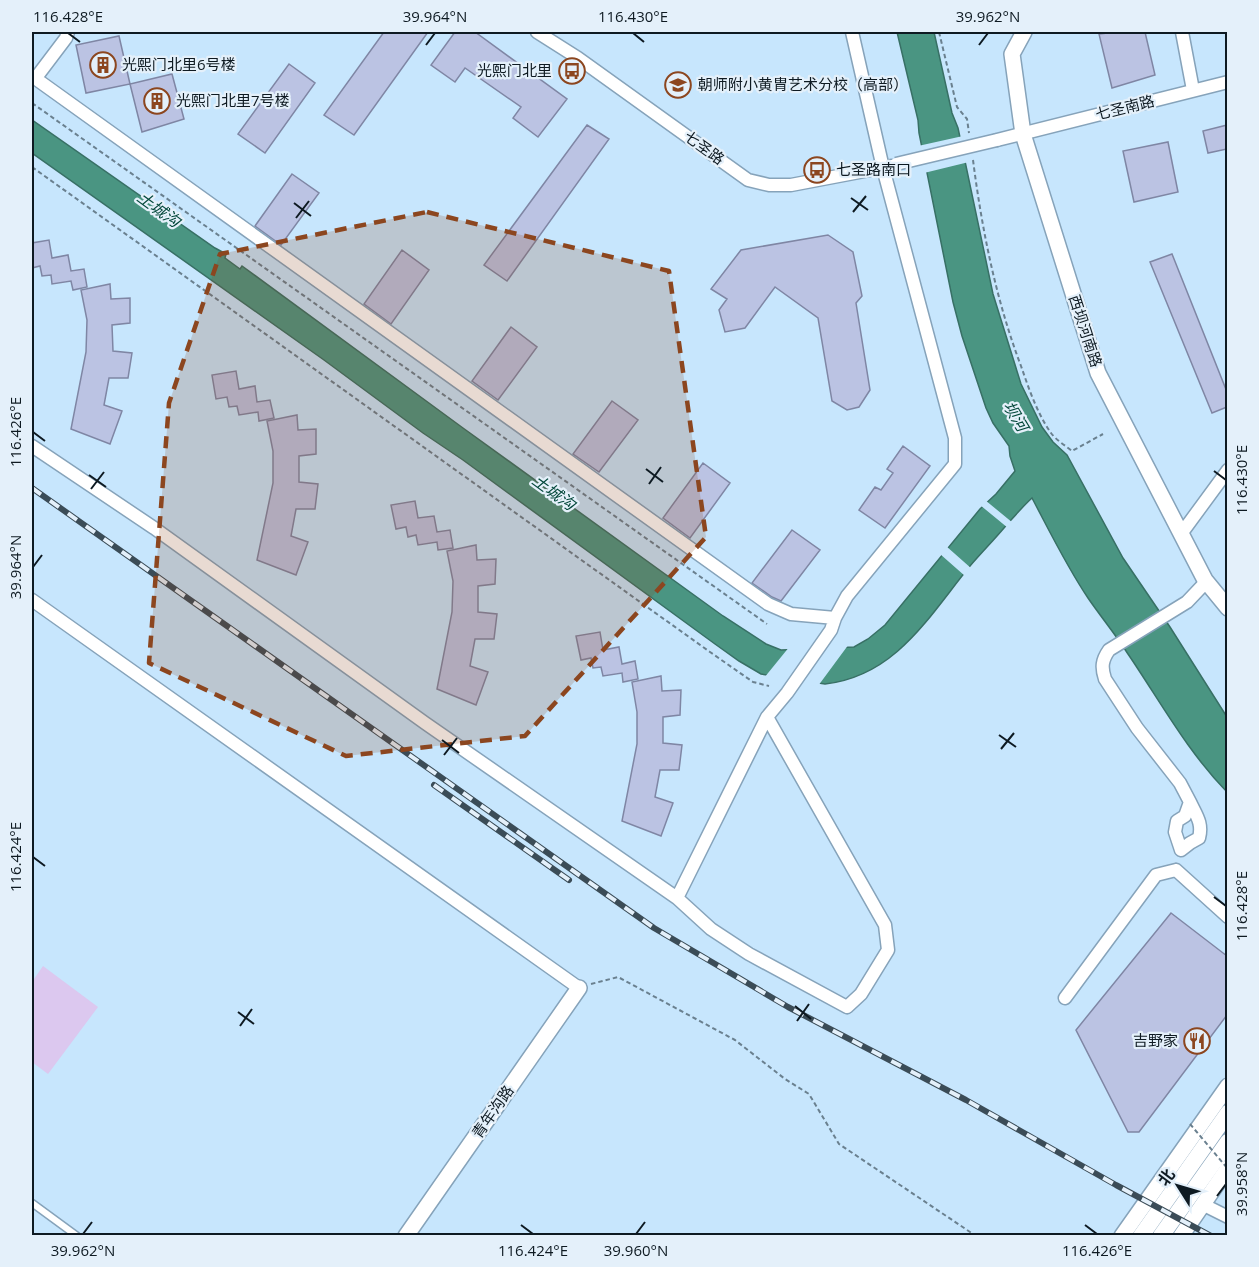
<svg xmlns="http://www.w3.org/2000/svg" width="1259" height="1267" font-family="'Open Sans','Noto Sans SC',sans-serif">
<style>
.green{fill:#dcc8ef}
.water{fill:#4a9582;stroke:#387065;stroke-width:1.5}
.pier{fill:#c7e6fd}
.building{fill:#bbc3e3;stroke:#7f86a4;stroke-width:1.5}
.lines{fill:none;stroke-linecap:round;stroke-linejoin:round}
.service-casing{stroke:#86a3ba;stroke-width:9}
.minor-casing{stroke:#86a3ba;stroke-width:15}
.tertiary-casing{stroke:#86a3ba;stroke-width:18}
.secondary-casing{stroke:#86a3ba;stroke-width:20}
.path{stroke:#6a808f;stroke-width:2;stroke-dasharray:4.5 3;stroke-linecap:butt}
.service{stroke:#fff;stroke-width:6}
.minor{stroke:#fff;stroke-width:12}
.tertiary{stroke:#fff;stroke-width:15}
.secondary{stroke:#fff;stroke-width:16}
.rail-casing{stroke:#3b4c57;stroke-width:6}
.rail{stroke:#e4f0fa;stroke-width:4;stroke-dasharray:11;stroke-linecap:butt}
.minor-bridge-casing{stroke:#86a3ba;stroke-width:15;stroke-linecap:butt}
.path-bridge{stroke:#6a808f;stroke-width:2;stroke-dasharray:4.5 3;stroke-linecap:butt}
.minor-bridge{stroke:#fff;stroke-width:12}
.marked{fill:#8c461f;fill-opacity:0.2;stroke:#8c461f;stroke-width:4.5;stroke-dasharray:12 8;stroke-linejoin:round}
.ticks{fill:none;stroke:#0e1a22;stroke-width:2}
.labels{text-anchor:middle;stroke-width:4.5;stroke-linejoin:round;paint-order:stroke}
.poi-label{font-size:15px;fill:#0e1a22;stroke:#e4f0fa;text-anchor:start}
.street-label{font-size:15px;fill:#0e1a22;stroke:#e4f0fa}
.water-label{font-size:16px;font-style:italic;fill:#04483b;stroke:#e4f0fa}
.neatline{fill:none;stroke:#0e1a22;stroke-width:2}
.ticks-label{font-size:15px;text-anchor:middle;fill:#0e1a22}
</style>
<rect width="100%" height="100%" fill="#c7e6fd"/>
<path class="green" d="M43 966 98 1007 48 1074 32 1062V982Z"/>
<path class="water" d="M897 32H934L952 113 958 128 993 294 1021 384 1042 427 1053 442 1067 455 1123 558 1170 627 1227 717V792C1187 751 1160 701 1128 654 1116 635 1101 617 1088 598 1067 567 1050 532 1032 498 1022 507 1013 518 1004 528 993 541 981 553 970 566 929 616 896 676 825 684L761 674 739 661 715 644 463 460 423 433 324 360 32 153V120L215 248 226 254 225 258 240 269 242 266 463 428 723 616 766 644 781 650 854 647 868 639 885 625 980 509 996 494 1015 471 1010 456 1009 446 993 423 986 408 962 336 953 302 919 133 918 120Z"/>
<path class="pier" d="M963 136 969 162 924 173 918 146Z
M985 500 1013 523 1008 528 980 505Z
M946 546 972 569 965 576 940 554Z
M849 644 818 686 764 678 790 646Z"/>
<path class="building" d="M384 32H428L354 135 324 115Z
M455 32H475L567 99 538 137 513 118 521 107 465 68 455 82 431 65Z
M1117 32H1145L1155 75 1112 88 1099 34Z
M119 36 130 84 86 93 76 45Z
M289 64 315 83 265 153 238 134Z
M172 74 184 119 142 132 130 84Z
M587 125 609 139 507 281 484 265Z
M1227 125V149L1208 153 1203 131Z
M1168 142 1178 192 1134 202 1123 151Z
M292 174 319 193 281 245 255 226Z
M828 235 853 252 862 296 856 303 870 390 859 407 847 410 832 401 818 318 775 287 745 328 725 332 719 310 727 299 711 289 741 250Z
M49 240 52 258 68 255 71 271 84 269 87 287 73 290 71 281 52 284 51 275 42 276 40 266 32 268V243Z
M402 250 429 270 391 324 364 304Z
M1172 254 1227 392V407L1212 413 1150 262Z
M110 284 111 299 130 298V323L112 325 113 351 132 353 128 378H109L104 405 122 411 110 444 71 429 86 352 87 320 81 290Z
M511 327 537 347 498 400 472 381Z
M236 371 239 389 255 386 257 402 270 400 274 418 259 421 258 412 239 415 237 406 229 407 227 397 216 399 212 375Z
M612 401 638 420 599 472 573 454Z
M297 415 298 430 316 429V454L299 456V482L318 484 315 509H296L291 536 308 542 296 575 257 560 273 483V451L267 421Z
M903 446 930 466 885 528 859 510 875 487 881 490 893 473 887 469Z
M703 463 730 483 690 538 663 518Z
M415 501 418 518 434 516 437 532 450 530 453 548 438 550 437 542 418 545 416 535 408 537 406 527 396 529 391 505Z
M792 530 820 550 781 601 772 597 752 583Z
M476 545 477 560 496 559 495 584 478 586V612L497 614 494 639H475L470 666 488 672 476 705 437 689 452 612 453 581 447 551Z
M600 632 603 650 619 647 622 664 635 661 638 679 623 682 622 673 603 676 601 667 593 668 591 658 581 660 576 636Z
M661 676 662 691 681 690 680 715 663 717V743L682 745 679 770H660L655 797 673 803 661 836 622 821 637 744V712L632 682Z
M1171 913 1227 956V1015L1139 1132H1128L1076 1030Z"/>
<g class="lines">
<g class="service-casing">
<path id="service" d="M32 1203 77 1236"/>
</g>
<g class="minor-casing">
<path id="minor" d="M537 32 578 58 748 180 769 185H791L891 166
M1182 32 1193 90
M32 76 768 604 791 614 835 618
M35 79 66 38 68 32
M997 140 1228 82
M32 446 154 528 425 723 677 898 711 929 749 954 847 1007 861 994 888 950 885 925 767 717
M1181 534 1228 470
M32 600 579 988
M1190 802 1180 783 1137 728 1105 679C1101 667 1102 660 1109 650L1187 602 1206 582
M1190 802C1196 815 1203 823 1199 838L1190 843 1181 850 1175 832 1177 821 1185 816Z
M1176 870 1228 917
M677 898 767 717 787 693 831 630 835 618 847 596 955 464V438L883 168 852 32
M1065 998 1156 875 1176 870
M1202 1204 1228 1217"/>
</g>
<g class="tertiary-casing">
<path id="tertiary" d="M1024 32 1012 54 1023 134 1098 373 1205 580 1228 608
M406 1236 579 988
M1122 1236 1228 1086
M1181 1236 1228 1168"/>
</g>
<g class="secondary-casing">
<path id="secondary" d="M1141 1236 1228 1113
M1161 1236 1228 1142"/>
</g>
<path class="path" d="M939 32 957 107 967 119 969 133
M32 103 767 624
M973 160C982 230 996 300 1021 366 1029 389 1037 413 1051 433 1056 440 1066 446 1072 451L1103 434
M32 167 710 652 753 682 769 686
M591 984 618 977 735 1040 785 1079 809 1094 839 1144 976 1236"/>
<use href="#service" class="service"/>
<use href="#minor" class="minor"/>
<use href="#tertiary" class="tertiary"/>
<use href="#secondary" class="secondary"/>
<g class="rail-casing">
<path id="rail" d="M32 488 654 928 788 1007 966 1100 1116 1185 1211 1236
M434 785 569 880"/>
</g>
<use href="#rail" class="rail"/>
<g class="minor-bridge-casing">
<path id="minor-bridge" d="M896 164 997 140"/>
</g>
<path class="path-bridge" d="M1190 1124 1228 1169"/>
<use href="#minor-bridge" class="minor-bridge"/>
</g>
<path class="marked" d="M427 212 669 271 706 537 525 736 346 756 149 663 169 403 220 254Z"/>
<path class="ticks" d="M68 33 80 42M633 33 644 42M426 45 435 33M979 45 988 33M851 198 868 210M294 203 311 216M853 212 866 196M296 218 309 201M33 432 45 441M646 469 663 482M1214 471 1226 480M89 475 106 487M649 484 661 467M91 489 104 472M33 567 42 555M999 735 1016 747M442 740 459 753M1001 749 1014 733M444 755 457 738M33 857 45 866M1214 897 1226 906M795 1006 811 1019M238 1012 254 1024M797 1021 809 1004M240 1026 252 1009M1217 1196 1226 1184M521 1225 533 1234M1085 1225 1097 1234M83 1234 92 1222M636 1234 645 1222"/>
<defs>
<g id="building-ring" transform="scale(1.35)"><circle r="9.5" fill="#e4f0fa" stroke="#8c461f" stroke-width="1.5"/><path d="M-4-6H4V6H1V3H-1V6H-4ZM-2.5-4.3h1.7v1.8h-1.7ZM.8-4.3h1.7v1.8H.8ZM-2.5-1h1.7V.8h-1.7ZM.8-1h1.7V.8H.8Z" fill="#8c461f"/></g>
<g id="bus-ring" transform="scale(1.35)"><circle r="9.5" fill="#e4f0fa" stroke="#8c461f" stroke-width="1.5"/><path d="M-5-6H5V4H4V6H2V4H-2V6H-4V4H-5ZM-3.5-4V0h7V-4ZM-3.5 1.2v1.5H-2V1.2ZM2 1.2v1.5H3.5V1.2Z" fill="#8c461f"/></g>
<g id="school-ring" transform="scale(1.35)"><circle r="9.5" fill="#e4f0fa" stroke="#8c461f" stroke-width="1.5"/><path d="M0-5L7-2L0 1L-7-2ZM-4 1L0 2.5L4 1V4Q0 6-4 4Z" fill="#8c461f"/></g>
<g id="restaurant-ring" transform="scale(1.35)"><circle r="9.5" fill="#e4f0fa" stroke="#8c461f" stroke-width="1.5"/><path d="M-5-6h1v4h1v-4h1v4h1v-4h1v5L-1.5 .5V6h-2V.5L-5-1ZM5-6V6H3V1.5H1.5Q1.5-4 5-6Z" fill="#8c461f"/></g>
</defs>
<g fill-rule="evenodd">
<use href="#building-ring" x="103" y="65"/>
<use href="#bus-ring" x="572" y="71"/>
<use href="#school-ring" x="678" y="85"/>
<use href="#building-ring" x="157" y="101"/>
<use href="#bus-ring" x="817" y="170"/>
<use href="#restaurant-ring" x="1197" y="1041"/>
</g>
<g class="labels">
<g class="poi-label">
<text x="122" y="70">光熙门北里6号楼</text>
<text x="552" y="76" text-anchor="end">光熙门北里</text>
<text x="698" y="90">朝师附小黄胄艺术分校（高部）</text>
<text x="176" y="106">光熙门北里7号楼</text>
<text x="836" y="175">七圣路南口</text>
<text x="1178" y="1046" text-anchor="end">吉野家</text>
</g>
<g class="street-label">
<text transform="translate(1125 108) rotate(-14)" y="5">七圣南路</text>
<text transform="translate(704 148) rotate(36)" y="5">七圣路</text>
<text transform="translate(1085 331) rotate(72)" y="5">西坝河南路</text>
<text transform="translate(493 1112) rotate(-55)" y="5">青年沟路</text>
</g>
<g class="water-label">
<text transform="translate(159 209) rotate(36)" y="6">土城沟</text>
<text transform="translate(1016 416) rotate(59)" y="6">坝河</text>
<text transform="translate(554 492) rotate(36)" y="6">土城沟</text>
</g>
</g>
<rect width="1259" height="1267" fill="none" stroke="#e4f0fa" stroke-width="66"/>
<g transform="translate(1178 1186) rotate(307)" stroke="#e4f0fa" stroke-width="4.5" paint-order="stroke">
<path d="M0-4.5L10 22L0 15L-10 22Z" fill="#0e1a22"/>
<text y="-9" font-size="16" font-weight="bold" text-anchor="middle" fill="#0e1a22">北</text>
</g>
<rect x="33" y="33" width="1193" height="1201" class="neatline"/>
<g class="ticks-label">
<text x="68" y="22">116.428°E</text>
<text x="435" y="22">39.964°N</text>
<text x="633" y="22">116.430°E</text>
<text x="988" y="22">39.962°N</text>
<text transform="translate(16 432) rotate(-90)" y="5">116.426°E</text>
<text transform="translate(1242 480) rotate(-90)" y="5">116.430°E</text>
<text transform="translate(16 567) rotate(-90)" y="5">39.964°N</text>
<text transform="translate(16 857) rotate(-90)" y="5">116.424°E</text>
<text transform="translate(1242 906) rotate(-90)" y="5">116.428°E</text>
<text transform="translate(1242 1184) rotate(-90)" y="5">39.958°N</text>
<text x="83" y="1256">39.962°N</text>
<text x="533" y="1256">116.424°E</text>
<text x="636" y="1256">39.960°N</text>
<text x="1097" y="1256">116.426°E</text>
</g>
</svg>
